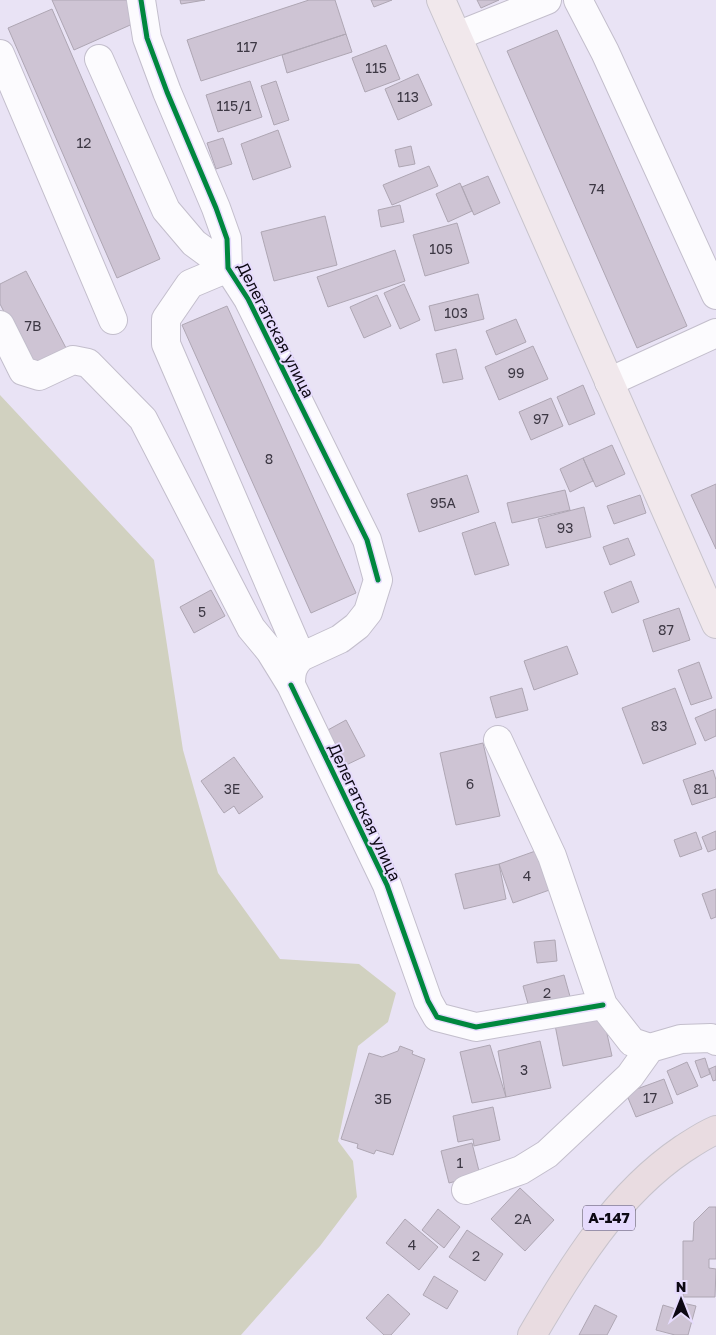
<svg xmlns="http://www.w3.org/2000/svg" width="716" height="1335" font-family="'Golos Text',sans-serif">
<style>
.green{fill:#d1d1c0}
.building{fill:#cec4d4;stroke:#aea6b3}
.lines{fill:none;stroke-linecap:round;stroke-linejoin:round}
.minor-casing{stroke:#c3becc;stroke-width:30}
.major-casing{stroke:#c7c3cc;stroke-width:30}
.highway-casing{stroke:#c7c3cc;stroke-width:30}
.minor{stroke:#fcfbfe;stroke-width:28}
.major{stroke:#f1e8ec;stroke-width:28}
.highway{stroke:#e9dce1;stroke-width:28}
.cycleway-casing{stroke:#e6dbfd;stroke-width:8}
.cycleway{stroke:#00873e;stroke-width:5}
.labels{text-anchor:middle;stroke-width:4;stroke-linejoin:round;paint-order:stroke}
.number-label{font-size:14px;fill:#3d3844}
.shield{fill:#e6dbfd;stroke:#4e485a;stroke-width:1}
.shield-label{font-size:15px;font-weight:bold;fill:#0d0914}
.street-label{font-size:16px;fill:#0d0914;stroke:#e6dbfd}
</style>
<rect width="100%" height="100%" fill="#e9e3f5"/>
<path class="green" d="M0 395 154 560 183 750 218 873 280 959 359 964 396 993 388 1022 358 1046 338 1141 353 1161 357 1197 320 1246 241 1335H0Z"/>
<path class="building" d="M52 0H127L137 22 74 50Z
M180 0H205L181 4Z
M309 0H335L346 34 201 81 187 40Z
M371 0H392L374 7Z
M477 0H499L481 8Z
M52 9 160 259 117 278 8 28Z
M557 30 687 326 637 348 507 51Z
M346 34 352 52 287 73 282 55Z
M386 45 400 79 365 92 352 58Z
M418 74 432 105 398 120 385 89Z
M250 81 262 117 218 132 206 95Z
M276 81 289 120 274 125 261 86Z
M278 130 291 167 253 180 241 144Z
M223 138 232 164 216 169 207 143Z
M411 146 415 164 399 167 395 150Z
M429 166 438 186 392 205 383 185Z
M488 176 500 203 474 215 462 187Z
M460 183 472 211 448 222 436 194Z
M400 205 404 222 381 227 378 210Z
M325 216 337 265 274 281 261 232Z
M457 223 469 263 425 276 413 235Z
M395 250 405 281 328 307 317 277Z
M26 271 66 348 32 366 0 304V284Z
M404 284 420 320 400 329 384 293Z
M478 294 484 319 435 331 429 306Z
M377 295 391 326 364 338 350 307Z
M227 306 356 593 311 613 182 325Z
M516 319 526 342 496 355 486 331Z
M533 346 548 379 499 400 485 367Z
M456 349 463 379 443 383 436 354Z
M583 385 595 414 569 425 557 397Z
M551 398 563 426 531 440 519 412Z
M612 445 625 474 596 487 583 458Z
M583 458 593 481 570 492 560 469Z
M467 475 479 512 419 532 407 494Z
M716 484V549L691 495Z
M565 490 570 510 512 523 507 503Z
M640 495 646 513 614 524 607 506Z
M584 507 591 537 546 548 538 519Z
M495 522 509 565 475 575 462 533Z
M628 538 635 555 610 565 603 547Z
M631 581 639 602 612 613 604 592Z
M211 590 225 616 194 633 180 607Z
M679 608 690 640 653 652 643 620Z
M567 646 578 674 534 690 524 661Z
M699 662 712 698 691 705 678 670Z
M522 688 528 710 496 718 490 697Z
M675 688 696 744 643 764 622 708Z
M716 709V736L705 741 695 718Z
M346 720 365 756 344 766 326 731Z
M483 743 500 816 456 825 440 753Z
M234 757 263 797 239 814 234 806 224 813 201 781Z
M713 770 716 780V797L692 805 683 780Z
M716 831V849L708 852 702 837Z
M696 832 702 849 680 857 674 840Z
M541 849 555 888 513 903 499 864Z
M499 864 506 899 464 909 455 874Z
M716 889V917L711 919 702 894Z
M555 940 557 961 537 963 534 942Z
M564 975 571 1000 530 1011 523 986Z
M603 1016 612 1056 563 1066 555 1025Z
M540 1041 551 1088 506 1097 498 1051Z
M490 1045 506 1097 472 1103 460 1052Z
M400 1046 413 1051 412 1054 425 1059 393 1155 376 1150 374 1154 357 1148 358 1144 341 1139 369 1053 382 1057 398 1051Z
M705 1058 710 1074 701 1078 695 1061Z
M687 1062 698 1086 677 1095 667 1071Z
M716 1066V1080L713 1081 709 1069Z
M664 1079 673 1103 636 1117 626 1093Z
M493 1107 500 1140 474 1146 473 1139 458 1142 453 1116Z
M472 1143 480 1175 449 1183 441 1151Z
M520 1188 554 1220 525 1251 491 1219Z
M709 1207H716V1259H709V1268L716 1269 715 1297H683V1241H693L694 1222Z
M438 1209 460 1227 444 1248 422 1230Z
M405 1219 438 1247 419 1270 386 1243Z
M467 1230 503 1254 485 1281 449 1257Z
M434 1276 458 1291 447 1309 423 1295Z
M388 1294 410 1314 391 1335H384L366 1318Z
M678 1302 696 1306 688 1335H675L656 1330 663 1305 676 1309Z
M595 1305 617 1316 607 1335H579Z"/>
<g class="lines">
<g class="minor-casing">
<path id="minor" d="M578 0 605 52 716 295
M457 36 547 0
M0 54 113 320
M99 59 166 210 194 243 228 268 190 284 166 319V344L301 657 340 639 357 626 368 612 378 580 367 540 248 299 228 268 227 239 216 208 167 92 147 38 141 0
M0 325 23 371 39 376 73 360 88 363 143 419 251 628 270 651 291 685C291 673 292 666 301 657
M609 382 716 333
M291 685 387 885 428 1001 437 1017 476 1027 603 1005
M498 740 552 856 603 1005 632 1042 650 1048 681 1039 711 1038 716 1041
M466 1190 521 1170 547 1154 630 1076 650 1048"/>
</g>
<g class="major-casing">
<path id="major" d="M441 0 716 624"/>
</g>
<g class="highway-casing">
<path id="highway" d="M532 1335C573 1266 615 1195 683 1149 694 1142 704 1135 716 1130"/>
</g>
<use href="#minor" class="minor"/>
<use href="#major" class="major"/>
<use href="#highway" class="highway"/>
<g class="cycleway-casing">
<path id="cycleway" d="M141 0 147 38 167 92 216 208 227 239 228 268 248 299 367 540 378 580
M291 685 387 885 428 1001 437 1017 476 1027 603 1005"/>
</g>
<use href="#cycleway" class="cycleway"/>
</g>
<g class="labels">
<g class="number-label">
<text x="247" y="52">117</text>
<text x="376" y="73">115</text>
<text x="408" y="102">113</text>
<text x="234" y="111">115/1</text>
<text x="84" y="148">12</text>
<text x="597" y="194">74</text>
<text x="441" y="254">105</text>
<text x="456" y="318">103</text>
<text x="33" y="331">7В</text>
<text x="516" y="378">99</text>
<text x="541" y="424">97</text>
<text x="269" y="464">8</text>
<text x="443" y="508">95А</text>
<text x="565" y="533">93</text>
<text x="202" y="617">5</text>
<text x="666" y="635">87</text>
<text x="659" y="731">83</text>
<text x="470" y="789">6</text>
<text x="232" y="794">3Е</text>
<text x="701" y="794">81</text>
<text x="527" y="881">4</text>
<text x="547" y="998">2</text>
<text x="524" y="1075">3</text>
<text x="650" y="1103">17</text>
<text x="383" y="1104">3Б</text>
<text x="460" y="1168">1</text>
<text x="523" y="1224">2А</text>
<text x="412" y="1250">4</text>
<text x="476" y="1261">2</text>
</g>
<rect class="shield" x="583" y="1205.5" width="52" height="25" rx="4"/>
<g class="shield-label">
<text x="609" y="1223">А-147</text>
</g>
<g class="street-label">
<text transform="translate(276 330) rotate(63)" y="6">Делегатская улица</text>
<text transform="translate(365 812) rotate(65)" y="6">Делегатская улица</text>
</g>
</g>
<g transform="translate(681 1300)" stroke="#e6dbfd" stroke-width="4" paint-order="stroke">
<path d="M0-4L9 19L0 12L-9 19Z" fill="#0d0914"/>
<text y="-8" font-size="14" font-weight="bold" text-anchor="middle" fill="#0d0914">N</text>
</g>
</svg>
